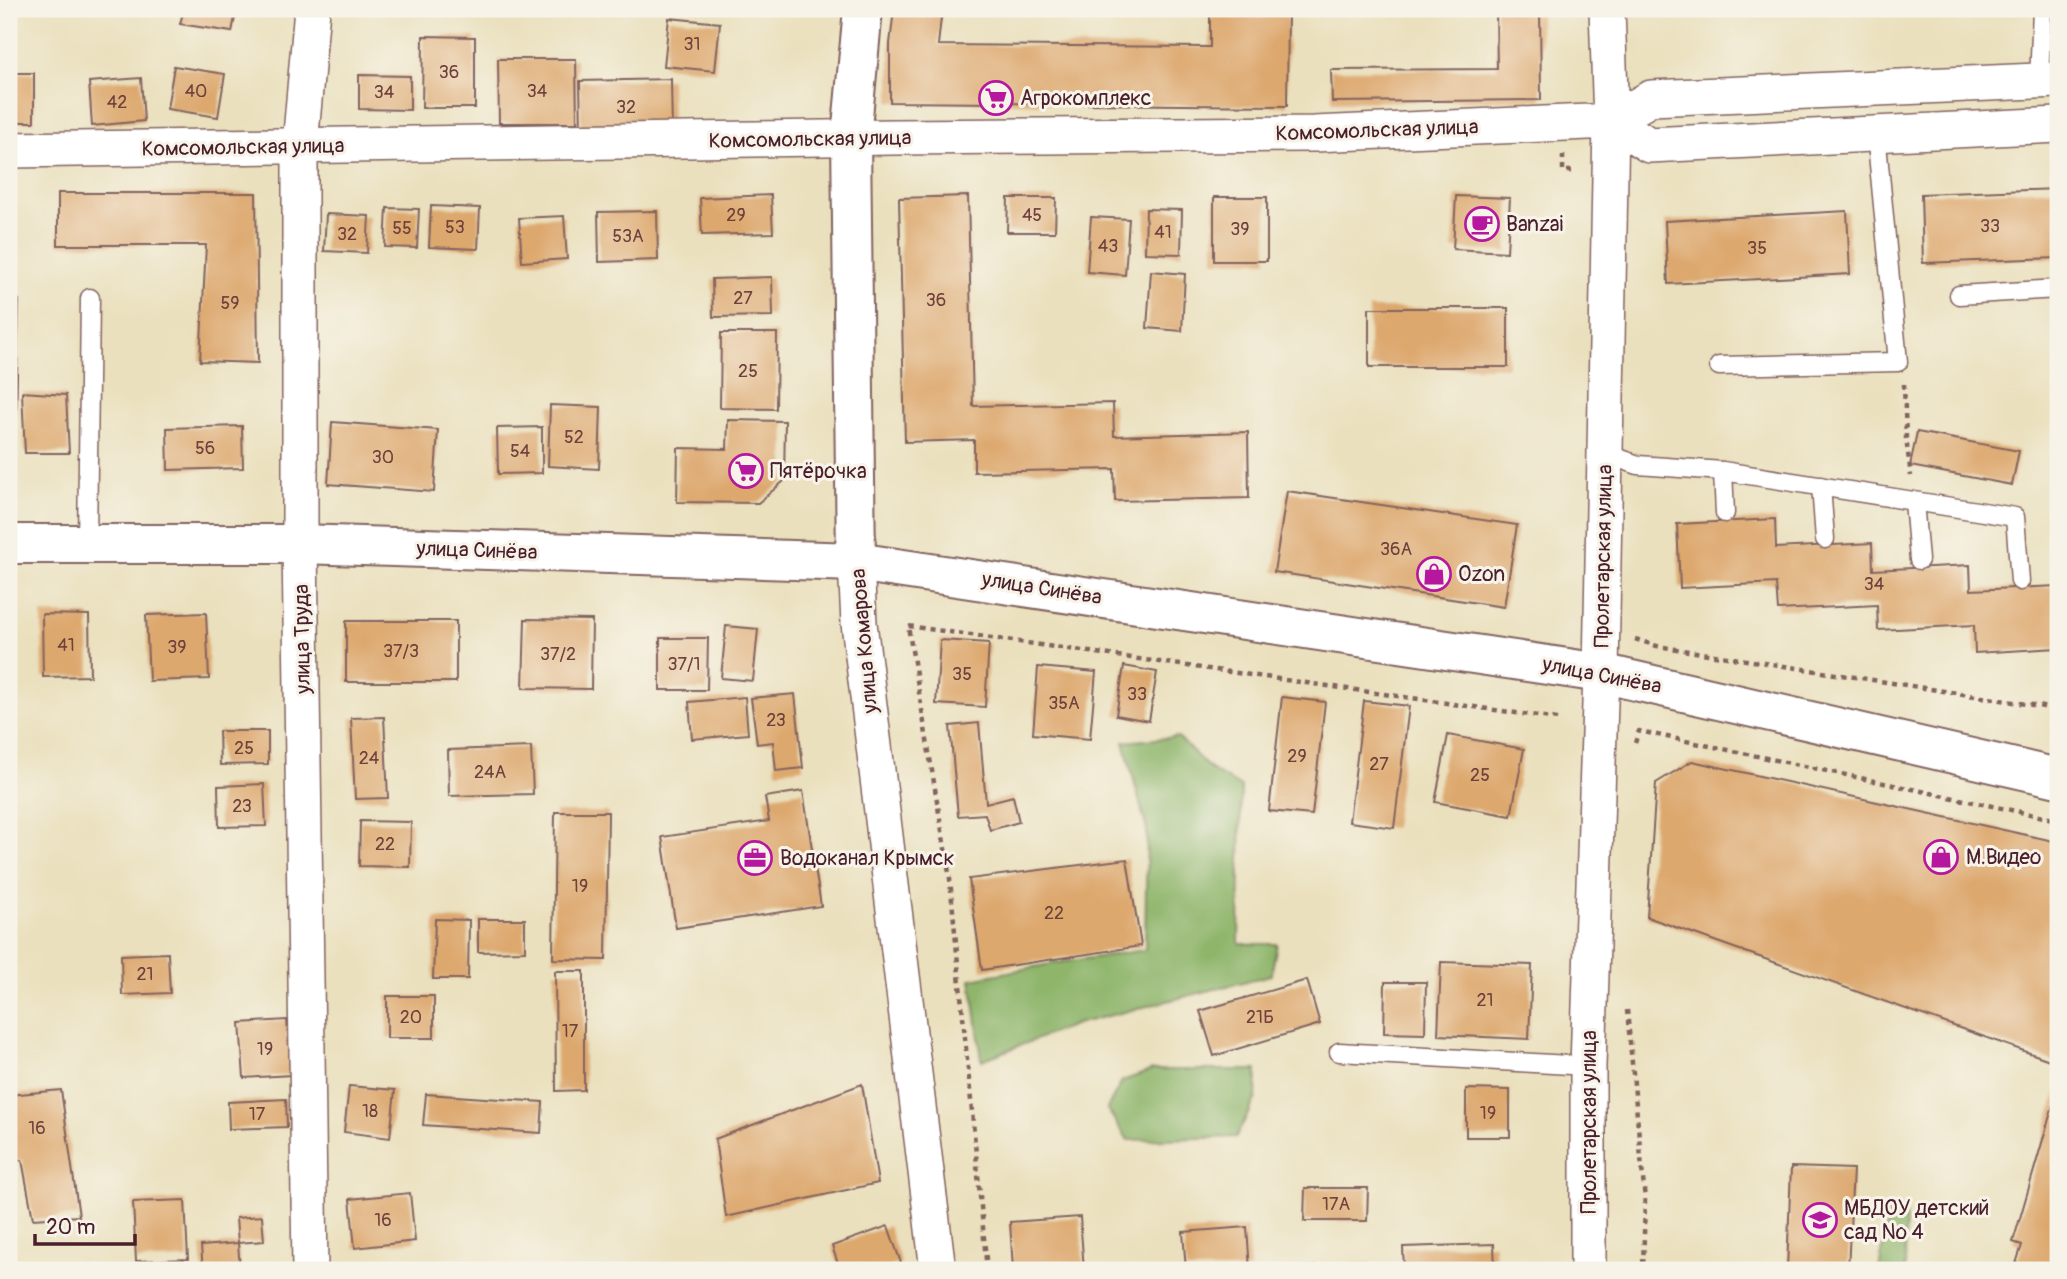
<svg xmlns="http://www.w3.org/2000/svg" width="2067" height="1279" font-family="Pangolin,sans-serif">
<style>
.forest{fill:#8eb56b;stroke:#6c6a4b;stroke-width:2}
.building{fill:#dda86e}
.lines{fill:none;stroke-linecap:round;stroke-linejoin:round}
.lane-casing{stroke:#82635e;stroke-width:21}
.street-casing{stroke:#82635e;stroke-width:38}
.secondary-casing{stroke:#82635e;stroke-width:42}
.path{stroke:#82635e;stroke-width:4.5;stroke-dasharray:5 5;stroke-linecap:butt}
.lane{stroke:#fff;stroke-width:18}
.street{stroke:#fff;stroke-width:35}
.secondary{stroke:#fff;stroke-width:38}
.labels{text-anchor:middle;stroke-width:6;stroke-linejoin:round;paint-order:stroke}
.number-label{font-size:18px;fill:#6f413c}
.poi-label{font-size:21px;fill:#4a1f2b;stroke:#f7f3e8;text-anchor:start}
.street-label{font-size:21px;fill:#4a1f2b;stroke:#f7f3e8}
</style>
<rect width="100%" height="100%" fill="#f7f3e8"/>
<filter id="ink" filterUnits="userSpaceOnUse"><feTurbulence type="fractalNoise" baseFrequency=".0143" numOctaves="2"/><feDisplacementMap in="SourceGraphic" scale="14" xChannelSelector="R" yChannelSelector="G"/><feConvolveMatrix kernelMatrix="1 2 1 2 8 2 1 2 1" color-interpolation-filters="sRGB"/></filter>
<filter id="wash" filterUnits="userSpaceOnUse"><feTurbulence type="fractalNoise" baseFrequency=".00686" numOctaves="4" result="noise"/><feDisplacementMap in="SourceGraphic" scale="28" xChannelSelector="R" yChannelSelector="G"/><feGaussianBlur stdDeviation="1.57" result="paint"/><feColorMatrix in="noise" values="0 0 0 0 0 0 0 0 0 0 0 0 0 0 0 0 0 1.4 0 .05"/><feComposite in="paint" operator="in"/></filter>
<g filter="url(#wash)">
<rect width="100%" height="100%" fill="#eae0bd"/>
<path class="forest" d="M1178 737 1210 769 1241 787 1239 944H1277L1271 975 1076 1024 982 1060 971 979 1050 964 1145 950 1147 830 1124 742Z
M1153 1070H1257L1256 1098 1236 1137 1128 1140 1107 1109 1122 1081Z
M1889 1211 1906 1214 1905 1270H1879Z"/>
<g id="blocks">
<path class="building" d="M184 9H220L236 12 232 32 180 24Z
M514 9H569V11L514 14Z
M894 9H942L938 45 1210 47V9H1288L1287 106 890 102V44Z
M1496 9H1540L1541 100 1332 102 1331 70 1497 69Z
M2045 9H2058V36H2044Z
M669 18 720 23 715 71 664 66Z
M423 36 475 37V108H422Z
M498 59H576L577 123H499Z
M174 66 225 74 218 117 167 109Z
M9 73H34V122H9Z
M359 75 410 76V110L359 109Z
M141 78 144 121 92 126 89 82Z
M671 79 672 132 581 134 580 81Z
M2058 189V258L1923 263 1921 194Z
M58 193H256L258 363 200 361 206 245H58Z
M771 195 773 233 702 235 700 198Z
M968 196 973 406 1113 403 1114 436 1248 432 1249 498 1115 501 1114 469 974 472V440L905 442 899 198Z
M1456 196 1510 198 1507 252 1453 249Z
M1214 197H1267V261H1214Z
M1008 198H1056L1055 232H1007Z
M431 206 480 208 478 249 429 247Z
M387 208 419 209 417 248 385 247Z
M1146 209 1182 210 1181 254 1145 253Z
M657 211 658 260 599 262 598 212Z
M1847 211 1850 274 1668 284 1665 221Z
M326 214 369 216 367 253 324 251Z
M564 216 567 259 522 262 519 218Z
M1091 217 1129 219 1125 275 1087 272Z
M1151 271 1185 274 1182 331 1147 328Z
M772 277 773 316 713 317 712 279Z
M9 299 19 300 16 414 9 413Z
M1369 308H1508V367H1369Z
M721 333H777L776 409 720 408Z
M22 392 66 395 69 453H25Z
M550 405 601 407 599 469 548 466Z
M728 420 785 421 784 481 758 503 677 502 678 448 727 449Z
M332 422 438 430 434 492 328 484Z
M242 426 243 468 168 470 167 428Z
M542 427V473L498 474 497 428Z
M1917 432 2019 451 2012 485 1910 466Z
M1287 491 1517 525 1504 607 1274 572Z
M1775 519 1776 548 1872 543 1873 570 1970 565 1971 590 2058 586V648L1975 653 1974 625 1878 630 1877 605 1778 610 1776 583 1680 588 1677 524Z
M206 613 209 679 149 681 146 615Z
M42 614 89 615 90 676 43 677Z
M525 619 592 620 591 689 523 688Z
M346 621H456V682H346Z
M726 626 758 629 753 681 721 678Z
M660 638H708L707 690H660Z
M940 640 989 643 985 707 936 704Z
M1124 666 1157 672 1149 721 1116 715Z
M1038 667 1096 672 1090 739 1033 734Z
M795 694 803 768 776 771 773 742 757 744 751 698Z
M745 697 748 734 692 739 689 702Z
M1282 697 1325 702 1312 815 1269 811Z
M1364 701 1409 706 1394 828 1349 822Z
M384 717 388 798 355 799 351 718Z
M979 723 986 803 1013 796 1019 822 990 830 985 814 958 816 950 726Z
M219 731H268V764L220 765Z
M1448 735 1524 749 1511 816 1435 802Z
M531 747 533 794 449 796 448 750Z
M1692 761 2058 842V1063L1647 917 1656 783Z
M264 784 266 826 219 827 218 786Z
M803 791 821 906 676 928 662 837 769 821 765 797Z
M555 812H608L606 960 553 959Z
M360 821 411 822 410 867 359 866Z
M1127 859 1141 946 982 970 969 879Z
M435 919 469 920 468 979H433Z
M478 919H525V951L478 952Z
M168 953 170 993 122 995 121 955Z
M1441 962 1532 965 1529 1039 1438 1035Z
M555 971H584V1090L556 1091Z
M1307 980 1320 1024 1214 1056 1200 1011Z
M1385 982H1426L1425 1034 1384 1033Z
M387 996H434V1038H387Z
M287 1020 291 1075 244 1078 240 1023Z
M862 1084 878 1183 726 1217 715 1139Z
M349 1086 395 1090 390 1138 344 1132Z
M2058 1088V1270H2014L2022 1245 2013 1242Z
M1466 1089 1510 1090V1137H1466Z
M61 1090 79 1216 33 1219 22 1160 9 1161V1095Z
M426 1094 543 1102 541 1133 423 1125Z
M286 1099 287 1127 229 1129 228 1102Z
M1791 1167 1853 1169 1848 1270H1787Z
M1305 1188H1368L1367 1221H1304Z
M410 1193 415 1241 355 1248 350 1199Z
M185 1200 188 1259 136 1261 133 1202Z
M262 1216 264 1241 238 1243 236 1218Z
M1080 1217 1084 1270H1013L1010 1222Z
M888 1226 901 1263 881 1270H840L832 1246Z
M1247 1227 1250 1270H1186L1183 1232Z
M238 1243 240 1269 203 1270 201 1246Z
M1494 1244 1495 1270H1404L1403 1247Z
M1371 1263 1372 1270H1307V1267Z"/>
</g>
</g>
<g filter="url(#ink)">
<use href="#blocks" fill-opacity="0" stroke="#82635e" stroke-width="2"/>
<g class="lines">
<g class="lane-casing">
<path id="lane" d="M2039 81 2042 9
M1959 295 2058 289
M1719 366 1898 362 1876 133
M1604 453 1638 465 1723 471 2015 517 2020 581
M1723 471 1725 513
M1821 486 1825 539
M1914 501 1919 560
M87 545 90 298
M1339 1052 1588 1066"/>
</g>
<g class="street-casing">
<path id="street" d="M1611 121 1649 145 2058 125
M9 150 894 137 1314 134 1611 121 1651 98 2058 80
M856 562 859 623 938 1270
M310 1270 300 544V146L312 9
M1588 1270V1066L1601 673 1611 121 1607 9"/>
</g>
<g class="secondary-casing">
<path id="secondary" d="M9 544H300L856 562 1601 673 2058 778
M856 562 851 138 863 9"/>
</g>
<path class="path" d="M1563 155V171H1576
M1904 384 1906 438 1911 476
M1635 639 1657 646 2039 706 2058 711
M1635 743 1639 731 2058 820
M1627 1010 1645 1200 1643 1270
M987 1270 950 879 908 626 1558 719"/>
<use href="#lane" class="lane"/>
<use href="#street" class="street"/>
<use href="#secondary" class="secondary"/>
</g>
</g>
<defs>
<g id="supermarket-ring" transform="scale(1.75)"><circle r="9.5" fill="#f7f3e8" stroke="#b5179e" stroke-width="1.5"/><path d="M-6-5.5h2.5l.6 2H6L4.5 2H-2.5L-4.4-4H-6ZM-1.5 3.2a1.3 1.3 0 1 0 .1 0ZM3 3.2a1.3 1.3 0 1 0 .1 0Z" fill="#b5179e"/></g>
<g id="cafe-ring" transform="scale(1.75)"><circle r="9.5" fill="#f7f3e8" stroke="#b5179e" stroke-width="1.5"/><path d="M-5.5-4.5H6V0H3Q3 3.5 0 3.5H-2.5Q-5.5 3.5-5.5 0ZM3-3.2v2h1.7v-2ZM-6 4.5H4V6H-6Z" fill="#b5179e"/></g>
<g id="shop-ring" transform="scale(1.75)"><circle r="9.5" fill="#f7f3e8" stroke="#b5179e" stroke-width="1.5"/><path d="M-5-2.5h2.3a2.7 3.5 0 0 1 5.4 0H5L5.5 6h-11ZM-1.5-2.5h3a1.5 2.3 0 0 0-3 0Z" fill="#b5179e"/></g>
<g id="office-ring" transform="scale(1.75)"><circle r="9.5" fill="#f7f3e8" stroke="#b5179e" stroke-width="1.5"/><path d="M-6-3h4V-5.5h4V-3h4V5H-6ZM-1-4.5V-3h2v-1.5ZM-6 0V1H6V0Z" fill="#b5179e"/></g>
<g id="school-ring" transform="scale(1.75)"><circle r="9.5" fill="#f7f3e8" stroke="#b5179e" stroke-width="1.5"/><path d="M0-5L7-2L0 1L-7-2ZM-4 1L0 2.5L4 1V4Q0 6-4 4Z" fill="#b5179e"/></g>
</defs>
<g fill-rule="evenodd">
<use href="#supermarket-ring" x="996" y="98"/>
<use href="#cafe-ring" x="1482" y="224"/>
<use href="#supermarket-ring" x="746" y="471"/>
<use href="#shop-ring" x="1434" y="574"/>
<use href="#shop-ring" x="1941" y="857"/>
<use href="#office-ring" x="755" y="858"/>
<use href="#school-ring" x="1820" y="1220"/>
</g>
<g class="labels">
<g class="number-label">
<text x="692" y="50">31</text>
<text x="449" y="78">36</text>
<text x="196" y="97">40</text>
<text x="537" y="97">34</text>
<text x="384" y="98">34</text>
<text x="117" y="108">42</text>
<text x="626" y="113">32</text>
<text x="736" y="221">29</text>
<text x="1032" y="221">45</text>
<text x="1990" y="232">33</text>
<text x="455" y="233">53</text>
<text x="402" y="234">55</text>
<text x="1240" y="235">39</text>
<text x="1163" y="238">41</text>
<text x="347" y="240">32</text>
<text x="628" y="242">53А</text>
<text x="1108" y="252">43</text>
<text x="1757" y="254">35</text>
<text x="743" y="304">27</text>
<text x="936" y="306">36</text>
<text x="230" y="309">59</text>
<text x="748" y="377">25</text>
<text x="574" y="443">52</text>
<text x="205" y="454">56</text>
<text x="520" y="457">54</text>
<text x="383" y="463">30</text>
<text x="1396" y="555">36А</text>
<text x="1874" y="590">34</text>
<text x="66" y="651">41</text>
<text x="177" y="653">39</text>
<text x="401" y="657">37/3</text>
<text x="558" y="660">37/2</text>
<text x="684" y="670">37/1</text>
<text x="962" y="680">35</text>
<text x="1137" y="700">33</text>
<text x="1064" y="709">35А</text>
<text x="776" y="726">23</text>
<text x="244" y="754">25</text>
<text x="1297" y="762">29</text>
<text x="369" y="764">24</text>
<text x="1379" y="770">27</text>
<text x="490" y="778">24А</text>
<text x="1480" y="781">25</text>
<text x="242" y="812">23</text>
<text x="385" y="850">22</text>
<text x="580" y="892">19</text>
<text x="1054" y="919">22</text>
<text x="145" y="980">21</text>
<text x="1485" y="1006">21</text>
<text x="411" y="1023">20</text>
<text x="1260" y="1023">21Б</text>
<text x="570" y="1037">17</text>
<text x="265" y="1055">19</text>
<text x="370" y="1117">18</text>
<text x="1488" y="1119">19</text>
<text x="257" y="1120">17</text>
<text x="37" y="1134">16</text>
<text x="1336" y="1210">17А</text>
<text x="383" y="1226">16</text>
</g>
<g class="poi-label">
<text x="1020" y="105">Агрокомплекс</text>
<text x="1506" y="231">Banzai</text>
<text x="770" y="478">Пятёрочка</text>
<text x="1458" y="581">Ozon</text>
<text x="1966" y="864">М.Видео</text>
<text x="780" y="865">Водоканал Крымск</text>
<text x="1844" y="1215">МБДОУ детский<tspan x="1844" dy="24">сад № 4</tspan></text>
</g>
<g class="street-label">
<text transform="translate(1377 130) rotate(-2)" y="7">Комсомольская улица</text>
<text transform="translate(810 139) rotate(-1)" y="7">Комсомольская улица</text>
<text transform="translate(243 147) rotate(-1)" y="7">Комсомольская улица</text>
<text transform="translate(477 550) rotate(2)" y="7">улица Синёва</text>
<text transform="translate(1603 556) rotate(-89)" y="7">Пролетарская улица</text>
<text transform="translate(1042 588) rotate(9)" y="7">улица Синёва</text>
<text transform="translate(302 639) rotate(-91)" y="7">улица Труда</text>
<text transform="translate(864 641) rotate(-95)" y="7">улица Комарова</text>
<text transform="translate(1602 675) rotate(11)" y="7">улица Синёва</text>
<text transform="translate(1589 1122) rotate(-90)" y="7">Пролетарская улица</text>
</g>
</g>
<rect width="2067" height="1279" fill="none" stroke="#f7f3e8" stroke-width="35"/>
<path d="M35 1234v10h100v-10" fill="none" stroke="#4a1f2b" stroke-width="3.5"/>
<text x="46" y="1234" font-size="21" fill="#4a1f2b" stroke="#f7f3e8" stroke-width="5" paint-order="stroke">20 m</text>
</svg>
